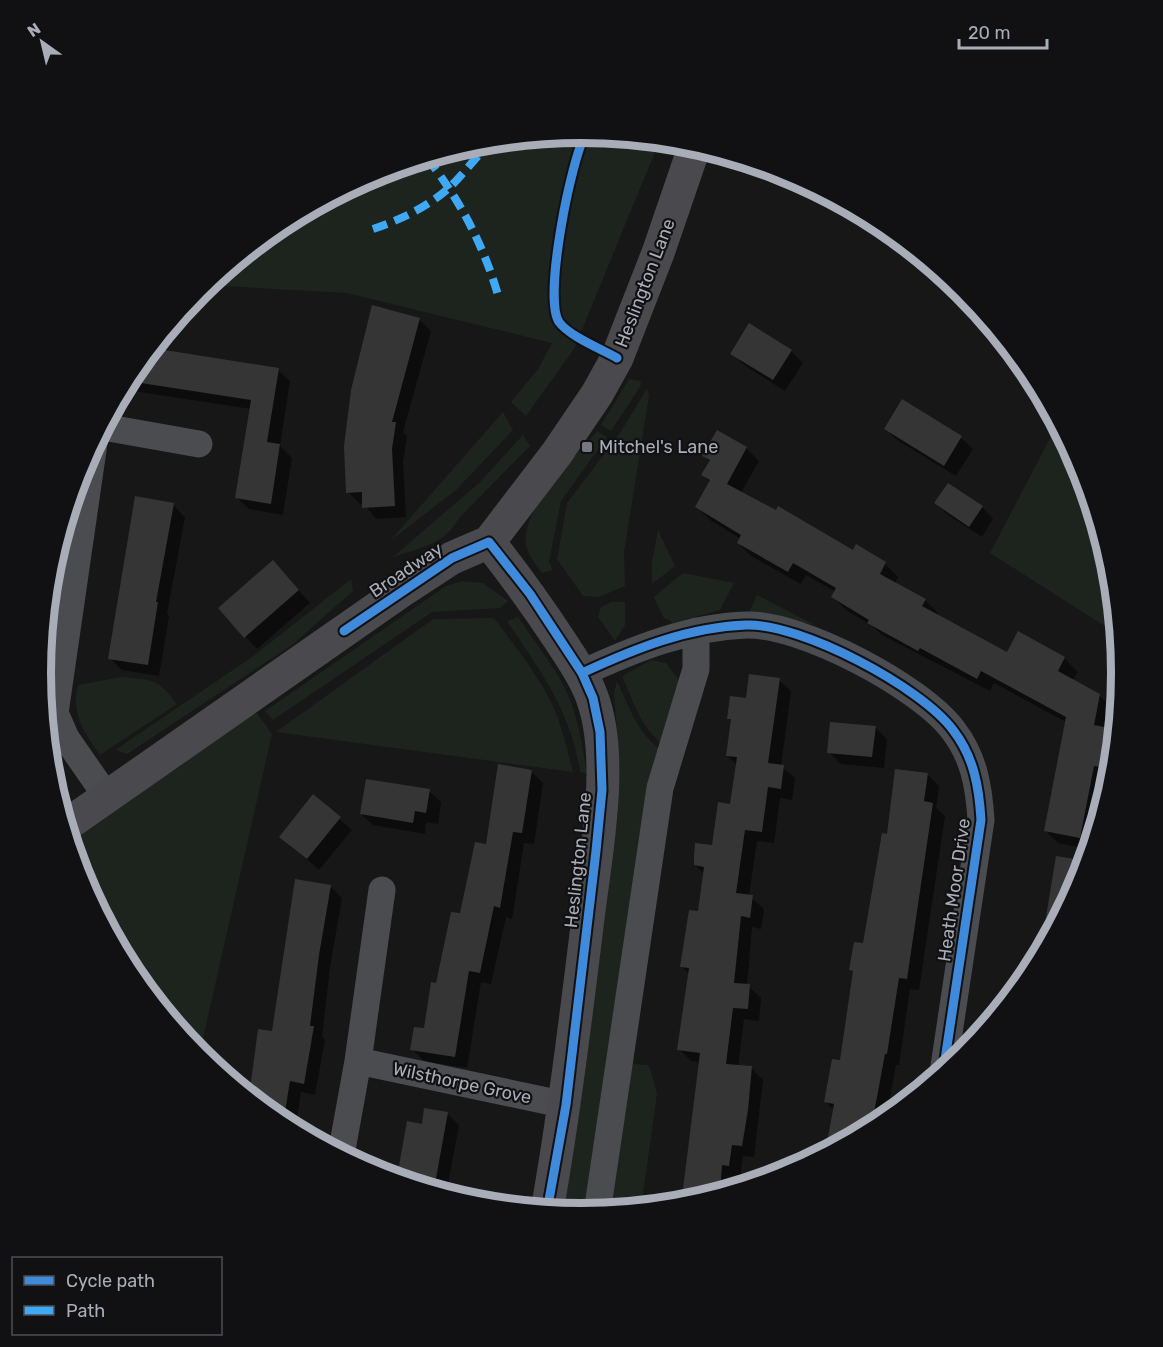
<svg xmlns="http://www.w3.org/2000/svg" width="1163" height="1347" font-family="Rubik,sans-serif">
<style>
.green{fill:#1d241e}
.shadow{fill:#0007}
.building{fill:#353536}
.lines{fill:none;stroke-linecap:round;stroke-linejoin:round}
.street{stroke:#4b4c50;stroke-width:27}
.secondary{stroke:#4a4a4e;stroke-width:33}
.quiet{stroke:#3fa9f5;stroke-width:8;stroke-dasharray:15 8;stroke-linecap:butt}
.cycleway-casing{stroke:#111113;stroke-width:13}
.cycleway{stroke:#408adc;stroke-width:9}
.poi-dot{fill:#757880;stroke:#111113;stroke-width:2}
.labels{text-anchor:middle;stroke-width:4.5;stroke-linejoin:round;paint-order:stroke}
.street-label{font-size:18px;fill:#a8adb8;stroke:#111113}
.poi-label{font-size:18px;fill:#a8adb8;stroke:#111113;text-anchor:start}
.rim{fill:none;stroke:#a8adb8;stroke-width:8}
</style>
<rect width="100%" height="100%" fill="#171717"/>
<path class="green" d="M582 133 660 140 574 349 526 416 511 402 538 369 552 343 347 293 206 285 281 223 375 174 476 143Z
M629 379 641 381 640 387 611 431 601 425Z
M647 389 649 396 624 552 625 586 599 597 583 596 557 559 567 503 620 433Z
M503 412 513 430 456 490 390 541Z
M1058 423 1081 467 1112 568 1119 635 990 553Z
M597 431 607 437 561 501 549 562 553 570 542 573C536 565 528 555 526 545 520 509 575 458 597 431Z
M523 435 530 446 459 518C445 545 419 548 393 557L479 483Z
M658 530 675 566 652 584V562Z
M683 573 734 583 720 610 673 623 663 617 654 597Z
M351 579 353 591 292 645 127 754 115 750 252 657Z
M462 581 483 583 508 601 500 608 432 612 273 720 265 711 446 586Z
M757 595 815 625 749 612Z
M611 602H625V625L615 641 598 617 601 607Z
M518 617C532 638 548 658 560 679 577 708 582 742 587 774L580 772C572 713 539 669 507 621Z
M494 618C514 645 537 673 552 704 562 726 567 749 573 772L276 732 433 619Z
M651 660 666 663 679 680 662 743C641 729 632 698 622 676Z
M121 677C153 680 157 678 177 704L100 755C83 732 71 714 78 685Z
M617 681C628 705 638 734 661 750L585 1214 562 1213 618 814 620 768 614 694Z
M254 709 272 734 199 1056 131 974 82 880 69 837Z
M632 1064 649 1065 657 1093 641 1209 609 1212Z"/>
<path class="shadow" d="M419 319 431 331 403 432 407 436 403 462 406 517 376 519 364 504H360L348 492Z
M151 349 278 370 290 381 280 446 292 458 283 515 249 509 237 498 251 409 127 390 124 387Z
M791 351 803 363 785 391 744 365 732 353Z
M902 401 961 438 973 449 956 476 897 440 885 428Z
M746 448 759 461 741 493 854 552 856 546 885 564 898 577 895 583 925 600 938 613 937 616 1007 654 1019 633 1065 659 1078 672 1072 681 1099 695 1112 708 1108 729 1116 737 1112 779 1107 778 1091 850 1058 843 1045 830 1066 722 994 683 990 691 882 635 872 626 846 610 833 597 836 592 806 575 801 584 751 556 738 543 741 539 710 520 697 507 710 482 703 475 710 462 704 456Z
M936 503 982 507 993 519 982 537 948 515Z
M173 505 185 517 167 614 169 616 159 676 122 670 110 658Z
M273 562 310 603 257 649 220 608Z
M779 680 791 691 781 766 795 778 792 800 780 798 774 843 757 841 749 896 764 909 761 929 752 927 747 985 761 998 759 1021 744 1019 738 1067 751 1068 763 1080 754 1157 743 1156 740 1177H734L733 1190 683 1205 700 1062 691 1061 679 1049 689 974 682 967 699 913 704 874 695 865 713 847 732 805 737 765 727 756 732 721 728 718 747 700Z
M875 727 887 739 884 768 841 764 829 752Z
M531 771 543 783 534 844 524 843 512 919 506 917 491 984 481 982 467 1068 424 1061 412 1049 425 1030 461 915 487 846Z
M927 774 939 786 936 808 945 816 919 990 910 989 899 1065H896L886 1120 827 1153 834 1110 826 1102 841 1062 855 973 851 970 864 945 888 835Z
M429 791 441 802 438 824 426 822 425 834 373 825 361 814Z
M313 796 352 830 319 870 281 837Z
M1057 858 1087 863 1081 881 1039 959Z
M330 886 342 898 330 967 322 1037 325 1040 315 1095 301 1092 295 1131 281 1123 250 1098 259 1030 274 1033Z
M447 1113 459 1125 446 1195 404 1182 398 1177 423 1126Z"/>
<path class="building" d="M372 305 420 318 392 422H396L392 449 395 506 362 508V492L346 493 344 446 351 390Z
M749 323 792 350 773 380 730 354Z
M152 348 279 368 267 442 280 444 271 504 235 498 251 400 128 381Z
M902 399 962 436 944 466 884 429Z
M717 430 747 447 727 484 776 510 778 506 853 550 856 544 886 562 880 574 926 599 922 606 1007 652 1018 631 1065 657 1058 671 1100 694 1094 725 1109 728 1102 767 1094 766 1080 838 1044 831 1066 717 981 671 977 679 920 648 918 651 867 623 869 620 831 597 836 588 793 563 788 572 737 543 741 535 695 507 710 480 701 475 710 460 702 456Z
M948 483 983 506 969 527 934 503Z
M135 496 174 503 156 602H158L148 665 108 659Z
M273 560 299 590 244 638 218 608Z
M749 674 780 678 768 763 784 765 781 789 768 787 762 832 745 830 736 893 753 895 750 918 741 916 734 983 750 984 748 1009 733 1008 726 1064 752 1066 748 1110 742 1146 732 1145 729 1166 722 1165 720 1194 681 1205 700 1053 677 1050 689 968 680 967 689 910 698 911 704 867 694 865V855L695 843 712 845 718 802 730 804 737 757 726 756 731 719H727L730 696 746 698Z
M830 722 876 726 872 757 827 753Z
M498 764 532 770 522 833 513 832 500 908 494 906 480 973 469 971 455 1057 410 1050 414 1027 424 1028 431 982 436 983 451 912 460 913 475 842 486 844Z
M895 769 928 773 924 801 933 803 907 979 899 978 887 1054H885L871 1129 825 1154 834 1104 824 1102 832 1059 840 1060 853 971 849 970 854 942 863 943 882 833 887 834Z
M366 779 430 789 426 813 415 811 413 823 360 814Z
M313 794 341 817 307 859 279 837Z
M1056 856 1087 861 1081 881 1045 949 1041 947Z
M295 879 331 885 319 955 310 1026H314L304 1084 290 1081 283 1124 249 1097 258 1029 272 1031Z
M424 1108 448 1112 435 1184 397 1177 407 1121 422 1124Z"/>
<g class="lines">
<path class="street" d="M103 427 199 444
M94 443 55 713 66 738 107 797
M582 673C634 649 688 627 746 625 801 623 921 687 953 730 974 757 979 787 981 820L943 1073
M358 1061 566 1105
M341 1155 358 1061 382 890
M597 1213 660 788 696 669V631"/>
<path class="secondary" d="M489 542C514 574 538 607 561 642 572 659 585 677 592 697 615 759 596 853 588 918 576 1016 564 1114 547 1211
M489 542 557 453 597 394 617 358 658 253 695 145
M65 826 400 592 452 558 489 542"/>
<path class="quiet" d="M427 158C460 200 483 244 498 295
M373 229C400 220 430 206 451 186 466 171 477 155 493 141"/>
<g class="cycleway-casing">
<path id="cycleway" d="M586 133C571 159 543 298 559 322 569 336 601 349 617 358
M344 631 452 558 489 542 530 594 582 673 593 698 600 732 602 790 596 851 566 1105 547 1211
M582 673C634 649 688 627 746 625 801 623 921 687 953 730 974 757 979 787 981 820L943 1073"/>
</g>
<use href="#cycleway" class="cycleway"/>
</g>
<rect class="poi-dot" x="581" y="441" width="12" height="12" rx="3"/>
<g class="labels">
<g class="street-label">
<text transform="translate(645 283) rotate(-69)" y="6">Heslington Lane</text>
<text transform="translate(406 570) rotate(-34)" y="6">Broadway</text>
<text transform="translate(578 860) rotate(-84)" y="6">Heslington Lane</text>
<text transform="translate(954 890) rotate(-82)" y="6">Heath Moor Drive</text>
<text transform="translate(462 1083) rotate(12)" y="6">Wilsthorpe Grove</text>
</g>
<g class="poi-label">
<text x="599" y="453">Mitchel's Lane</text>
</g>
</g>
<path d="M0 0H1163V1347H0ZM51 673a530 530 0 1 1 1060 0a530 530 0 1 1-1060 0Z" fill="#111113" fill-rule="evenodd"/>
<path class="rim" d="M51 673a530 530 0 1 1 1060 0a530 530 0 1 1-1060 0Z"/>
<rect x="12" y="1257" width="210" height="78" fill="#111113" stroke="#4d4f55" stroke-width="1.5"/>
<rect x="24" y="1276" width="30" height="9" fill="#408adc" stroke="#4d4f55" stroke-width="1.5"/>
<text x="66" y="1287" font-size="18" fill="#a8adb8">Cycle path</text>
<rect x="24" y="1306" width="30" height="9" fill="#3fa9f5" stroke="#4d4f55" stroke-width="1.5"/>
<text x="66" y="1317" font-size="18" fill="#a8adb8">Path</text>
<g transform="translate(42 42) rotate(326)" stroke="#111113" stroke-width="4.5" paint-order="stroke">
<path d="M0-4.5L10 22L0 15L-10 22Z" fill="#a8adb8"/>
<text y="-9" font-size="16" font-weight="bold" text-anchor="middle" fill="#a8adb8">N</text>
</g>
<path d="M959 39v9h88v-9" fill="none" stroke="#a8adb8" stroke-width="3"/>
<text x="968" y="39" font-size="18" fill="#a8adb8" stroke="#111113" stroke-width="4.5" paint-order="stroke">20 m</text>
</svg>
